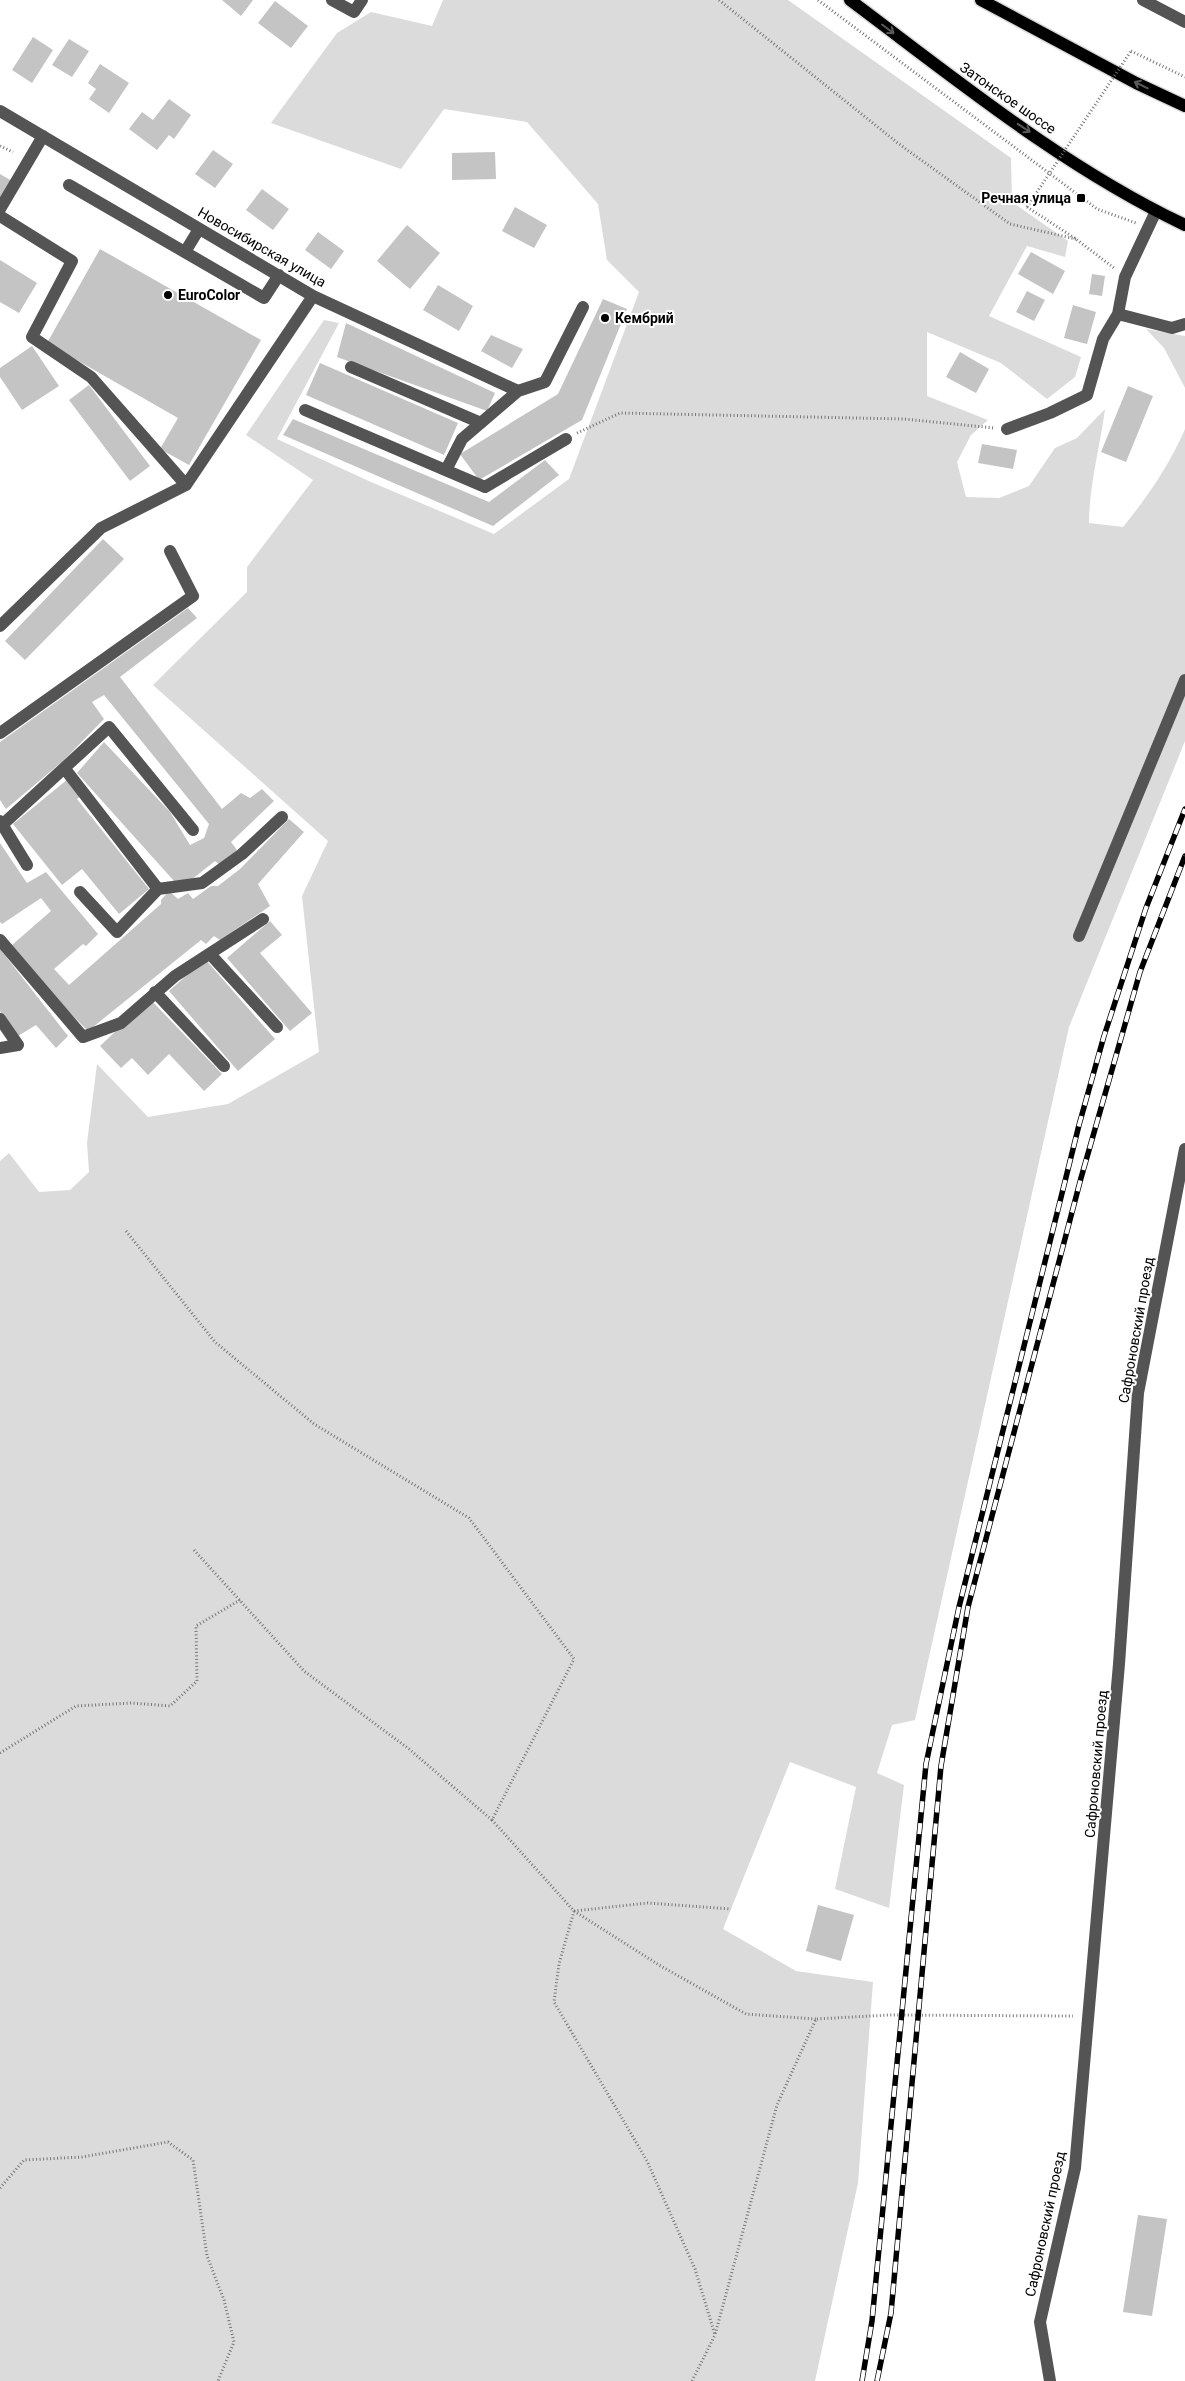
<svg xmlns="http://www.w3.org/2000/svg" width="1185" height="2381" font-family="Roboto,sans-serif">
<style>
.green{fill:#dbdbdb}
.building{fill:#c4c4c4}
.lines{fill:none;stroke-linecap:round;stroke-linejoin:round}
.major-casing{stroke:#dbdbdb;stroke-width:15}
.path{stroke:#767676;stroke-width:3;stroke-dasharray:1 2.5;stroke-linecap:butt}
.minor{stroke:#545454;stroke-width:12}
.major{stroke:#000;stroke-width:12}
.rail-casing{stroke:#000;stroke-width:5.5}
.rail{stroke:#fff;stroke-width:4;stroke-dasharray:11;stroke-linecap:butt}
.path-bridge{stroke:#767676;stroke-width:3;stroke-dasharray:1 2.5;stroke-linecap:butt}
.oneway{stroke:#595959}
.poi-dot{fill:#000;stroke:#fff;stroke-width:2}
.labels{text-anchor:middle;stroke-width:4;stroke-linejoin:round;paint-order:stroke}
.street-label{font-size:14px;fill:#000;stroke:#fff}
.poi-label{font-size:14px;font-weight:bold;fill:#000;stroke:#fff;text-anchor:start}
</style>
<rect width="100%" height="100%" fill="#fff"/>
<path class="green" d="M443 0H788L1011 158 1012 202 1068 241 1065 257 1027 246 989 316 1081 357 1075 377 1047 399 1001 363 927 332V396L988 420 971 435 957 462 966 497 999 498 1029 486 1055 448 1077 438 1105 409C1100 447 1089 486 1089 523L1123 527C1148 496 1169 466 1185 429V741L1069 1027 915 1720 892 1725 877 1773 904 1785 889 1908 835 1889 856 1787 790 1762 723 1929 796 1971 873 1982 858 2183 815 2381H0V1161L9 1153 39 1192 70 1190 89 1172 87 1143 97 1064 148 1117 228 1104 319 1052 302 896 328 841 153 685 247 592V567L313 480 246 435 324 320 339 323 277 439 371 482 494 534 569 479 639 292 607 260 598 204 527 122 444 109 401 169 271 123 337 33 371 12 432 26Z
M1146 329 1185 336V388L1164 348Z"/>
<path class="building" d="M222 0H253L241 16Z
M275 1 308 26 291 48 258 23Z
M33 37 53 50 32 83 12 70Z
M69 39 89 51 72 77 52 65Z
M100 64 129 83 109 113 89 99 96 89 88 83Z
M169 99 191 115 174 139 169 135 157 150 129 129 142 112 153 120Z
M213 150 233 164 215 188 195 174Z
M495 152 496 179 452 180V153Z
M0 174 12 181 0 200Z
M262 189 289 209 273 230 246 210Z
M515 207 547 225 534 248 502 231Z
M407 225 440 253 410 289 377 261Z
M318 232 344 251 331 269 305 250Z
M100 249 261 340 189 465 160 449 178 418 47 343Z
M1031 252 1065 271 1053 294 1018 274Z
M0 260 37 283 19 313 0 302Z
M1092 274 1105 276 1102 296 1089 294Z
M438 285 473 306 459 331 423 310Z
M1027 291 1045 300 1034 321 1016 312Z
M603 299 627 309 582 420 479 480 460 454 558 394Z
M1073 305 1096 312 1087 344 1064 338Z
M346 323 495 393 487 411 337 357Z
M491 335 523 349 512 368 481 351Z
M32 346 59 386 22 410 0 377V368Z
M960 352 989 369 976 393 946 377Z
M320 363 458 423 444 455 306 395Z
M89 385 150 466 130 481 69 400Z
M1128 386 1153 396 1126 462 1101 452Z
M293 419 489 502 545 460 559 475 493 526 283 435Z
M982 444 1017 450 1013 469 978 463Z
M103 539 124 559 25 660 5 641Z
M188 608 197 618 120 677 222 809 241 793 250 798 262 789 274 801 231 842 237 850 221 866 215 861 191 880 174 881 77 773 104 742 170 812 190 845 204 838 209 824 104 695 92 702 104 719 64 760 6 809 0 800V742Z
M68 779 81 796 77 799 149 889 119 914 82 869 62 885 13 824Z
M289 819 304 832 258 884 270 906 220 940 214 936 206 944 201 940 88 1031 62 1005 12 945 51 911 41 898 2 924 0 922V843L27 883 46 872 98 934 86 946 83 944 54 969 69 985 161 904V900L169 891 178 899 188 893 193 899 211 886H218L240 869Z
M270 921 282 935 260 953 312 1013 290 1031 227 958Z
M0 949 68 1036 56 1048 36 1025 18 1036 0 1011Z
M205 959 275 1039 238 1071 169 991Z
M150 999 222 1074 204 1091 169 1054 148 1075 132 1058 121 1068 100 1046Z
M818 1905 854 1915 841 1961 806 1951Z
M1138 2215 1167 2219 1152 2316 1123 2312Z"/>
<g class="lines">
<g class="major-casing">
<path id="major" d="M850 0C957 80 1063 167 1185 225
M981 0 1136 83 1185 106"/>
</g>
<path class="path" d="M719 0 899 144 1010 224 1076 239
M818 0 1097 209 1136 223
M1131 51 1185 77
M0 146 13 152
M1027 207 1076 239 1114 268
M577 433 620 413 904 419 994 428
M126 1231 215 1342 314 1424 469 1518 574 1659 492 1820 574 1911 559 1964 554 2002 647 2161 695 2269 715 2335
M194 1550 304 1671 409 1749 492 1820
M0 1753 76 1706 132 1703 170 1706 197 1681 196 1626 240 1600
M574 1911 659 1965 746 2014 816 2019
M574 1911 648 1903 731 1909
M0 2188 24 2160 82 2157 168 2142 193 2160 207 2256 224 2300 234 2342 218 2381
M692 2381 715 2335 777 2105 816 2019 889 2015 1073 2016"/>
<path class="minor" d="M332 0 354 12 362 0
M1143 0 1185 22
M0 111 313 296 518 391
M69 185 264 298 279 275
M0 209 43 136
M0 216 72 261 32 337 91 377 186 485
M185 252 199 229
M1118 314 1172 328 1185 324
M351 367 481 423
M305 410 485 487 566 439
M1007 429 1050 413 1087 395 1103 339 1118 314 1125 277 1156 211
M446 470 462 439 518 391 545 382 583 307
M0 626 101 528 186 485 313 296
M0 733 193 596 170 551
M65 769 158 889 202 883 242 854 282 817
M0 821 27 865
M2 825 109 727 193 830
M80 892 117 932 158 889
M1079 936 1185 680
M0 940 83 1037 121 1023 175 976 263 919
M210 954 277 1027
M155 992 224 1066
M0 1019 18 1045 0 1048
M1050 2381 1040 2322 1075 2168 1119 1664 1138 1393 1185 1149"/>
<use href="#major" class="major"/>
<g class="rail-casing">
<path id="rail" d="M862 2381 872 2321 926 1764 959 1607 1079 1125 1104 1036 1146 908 1185 809
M877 2381 891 2313 941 1766 968 1607 1081 1178 1140 972 1185 856"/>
</g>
<use href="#rail" class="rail"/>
<path class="path-bridge" d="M1027 207 1131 51"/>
</g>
<defs><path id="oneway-shaft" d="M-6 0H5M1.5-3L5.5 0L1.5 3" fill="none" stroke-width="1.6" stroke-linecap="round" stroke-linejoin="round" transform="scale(1.25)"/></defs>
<g class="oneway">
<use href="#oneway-shaft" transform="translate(888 29) rotate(37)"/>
<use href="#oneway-shaft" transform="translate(1141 85) rotate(-154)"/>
<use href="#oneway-shaft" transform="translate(1024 128) rotate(34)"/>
</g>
<g class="poi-dot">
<rect x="1076" y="193" width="10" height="10" rx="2.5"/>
<circle cx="168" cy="295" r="5"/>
<circle cx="605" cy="318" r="5"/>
</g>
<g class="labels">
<g class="street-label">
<text transform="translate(1008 98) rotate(35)" y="5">Затонское шоссе</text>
<text transform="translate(262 247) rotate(30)" y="5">Новосибирская улица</text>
<text transform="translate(1136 1330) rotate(-80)" y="5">Сафроновский проезд</text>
<text transform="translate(1096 1764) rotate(-85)" y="5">Сафроновский проезд</text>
<text transform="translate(1045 2224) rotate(-78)" y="5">Сафроновский проезд</text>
</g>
<g class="poi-label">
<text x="1071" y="203" text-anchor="end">Речная улица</text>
<text x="178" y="300">EuroColor</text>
<text x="615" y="323">Кембрий</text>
</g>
</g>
</svg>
